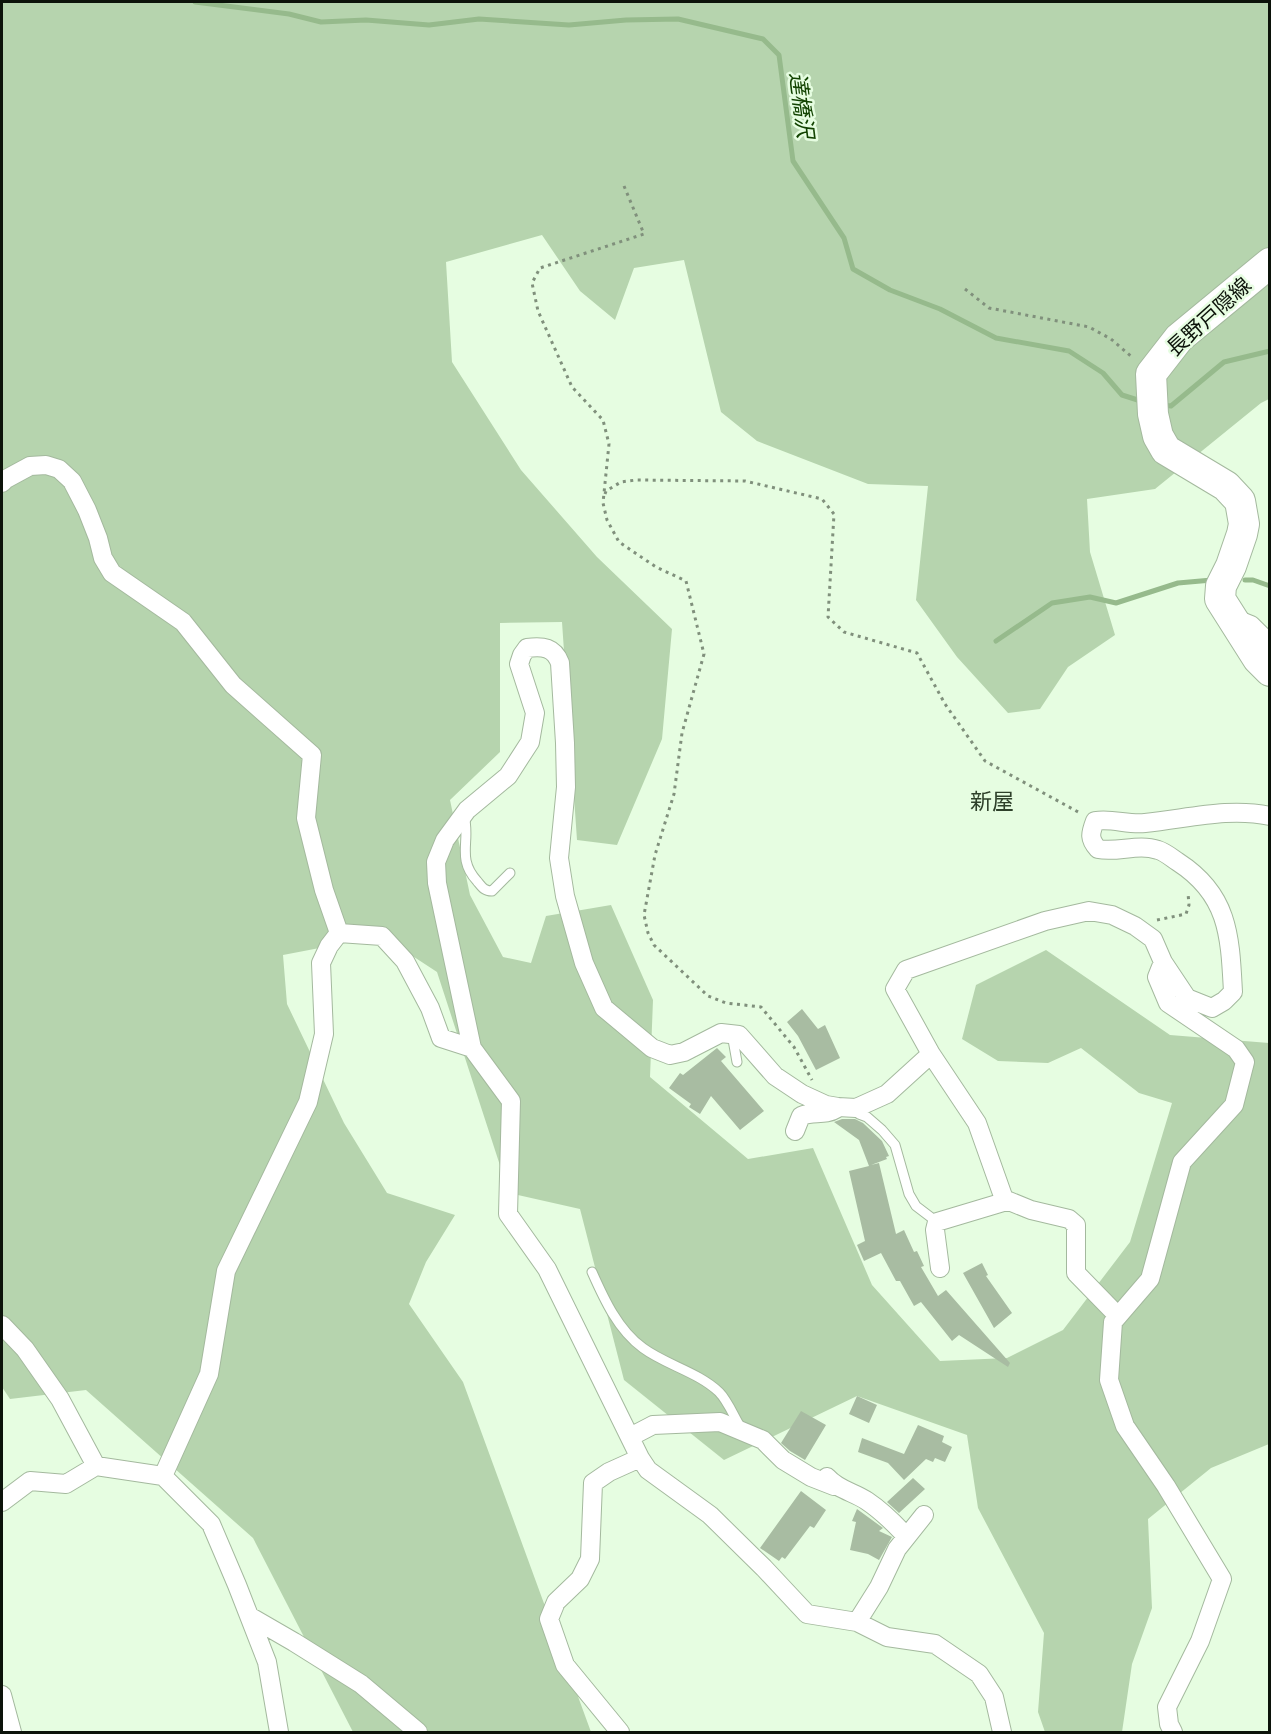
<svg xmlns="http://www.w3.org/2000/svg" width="1271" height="1734" font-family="Montserrat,'Noto Sans JP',sans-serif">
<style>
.green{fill:#b6d4ae}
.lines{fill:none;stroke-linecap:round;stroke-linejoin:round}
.stream{stroke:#96ba8c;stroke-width:5}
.building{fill:#a8bca2}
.lane-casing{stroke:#a4b99e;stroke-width:11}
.street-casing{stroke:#a4b99e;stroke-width:20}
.primary-casing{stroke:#a4b99e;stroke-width:32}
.path{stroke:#80907c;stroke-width:3;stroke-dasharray:3 4.5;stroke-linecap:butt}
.lane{stroke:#fff;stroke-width:9}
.street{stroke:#fff;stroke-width:18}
.primary{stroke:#fff;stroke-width:30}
.labels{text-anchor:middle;stroke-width:5;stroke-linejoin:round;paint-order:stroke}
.street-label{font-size:21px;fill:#0c130a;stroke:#e6fde1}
.water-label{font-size:22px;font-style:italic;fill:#124301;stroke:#e6fde1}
.neighbourhood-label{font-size:22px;fill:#2e402a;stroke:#e6fde1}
</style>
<rect width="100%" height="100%" fill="#e6fde1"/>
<path class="green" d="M2 2H1269V399L1261 403 1155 489 1087 499 1090 552 1115 635 1068 667 1040 709 1008 713 957 657 916 600 928 486 868 484 757 441 721 412 684 260 634 268 615 320 580 291 542 235 446 262 452 362 521 470 597 557 672 629 662 739 617 845 577 840 562 622 500 623V752L450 800 470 895 503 957 531 963 546 916 611 905 653 1000 650 1077 748 1159 813 1148 872 1285 940 1361 1007 1358 1063 1330 1130 1242 1172 1103 1139 1093 1081 1048 1048 1063 998 1061 962 1039 976 985 1046 950 1170 1035 1269 1043V1444L1211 1468 1148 1519 1152 1608 1132 1664 1122 1732H1045L1038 1712 1044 1633 978 1508 967 1435 857 1396 724 1460 624 1380 580 1209 509 1193 437 972 382 936 283 955 287 1004 344 1123 387 1193 455 1215 426 1262 409 1304 463 1382 591 1732H353L253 1538 86 1390 10 1399 2 1387Z"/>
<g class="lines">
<path class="stream" d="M195 2 289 14 321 22 366 20 429 25 479 19 569 25 626 20 678 19 763 39 779 55 793 161 844 238 853 269 890 290 940 309 996 338 1069 351 1103 373 1122 395 1144 402
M1162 405 1171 406 1224 362 1270 351
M1245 580H1253L1270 586
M996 641 1052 603 1090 597 1116 603 1178 583 1212 580"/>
</g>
<path class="building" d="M802 1009 818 1029 825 1025 840 1058 816 1070 798 1036 787 1022Z
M717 1048 726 1057 721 1061 764 1111 740 1130 711 1096 700 1114 689 1107 691 1104 669 1088 680 1073 683 1075Z
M842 1119H855L863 1123 882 1141 889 1156 886 1157 887 1159 871 1165 879 1163 896 1234 904 1230 914 1252 917 1251 924 1266 921 1267 938 1296 946 1290 1010 1363 1008 1367 959 1335 952 1341 921 1302 914 1306 900 1281H896L881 1253 864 1261 857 1245 865 1241 849 1171 869 1166 859 1140 834 1122Z
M982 1263 988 1275 986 1276 1012 1313 994 1328 963 1273Z
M857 1396 877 1405 869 1423 849 1414Z
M801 1411 826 1425 805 1460 790 1451 781 1443Z
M918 1425 944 1436 942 1442 952 1447 945 1462 935 1458 933 1462 926 1459 904 1480 888 1463 858 1452 862 1438 904 1454Z
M913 1478 925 1489 899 1513 887 1502Z
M801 1491 826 1510 814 1528 810 1526 785 1559 782 1557 779 1561 760 1548Z
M857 1509 883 1528 879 1531 892 1537 879 1560 868 1554 850 1550 856 1522 852 1521Z"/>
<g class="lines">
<g class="lane-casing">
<path id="lane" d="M464 816C471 841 456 858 477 881 482 887 484 891 492 891L510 873
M732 1034 737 1062
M856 1108 859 1114 867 1117 882 1130 895 1145 909 1194 916 1206 937 1222
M592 1272C604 1299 618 1330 643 1348 666 1365 698 1372 719 1392 728 1401 734 1417 741 1428"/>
</g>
<g class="street-casing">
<path id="street" d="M2 483 6 479 30 466 46 465 59 469 72 481 87 510 98 538 103 558 112 573 183 622 233 685 312 755 306 818 324 890 339 933
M1241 621 1251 625 1270 644
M339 933 382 936 405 961 430 1008 441 1038 472 1048
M1163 962 1157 977 1168 1003 1236 1049 1245 1062 1234 1105 1182 1162 1150 1279 1113 1322 1109 1380 1125 1426 1166 1486 1222 1579 1200 1641 1167 1707 1169 1724 1173 1732
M931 1054 977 1123 1004 1199 1031 1210 1069 1219 1076 1225V1273L1118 1316
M795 1131 801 1116C813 1111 825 1116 836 1109
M940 1268 935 1230 937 1222 1007 1201
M2 1325 25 1349 60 1399 96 1466
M630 1437 653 1425 720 1422 763 1440 783 1460 811 1477 834 1486
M163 1476 209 1374 226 1271 308 1102 324 1034 321 963 329 946 339 933
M827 1477C838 1490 854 1492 867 1501 882 1511 894 1523 906 1536
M2 1502 30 1481 66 1484 96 1466 163 1476 211 1524 237 1585 267 1662 279 1732
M249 1616 294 1642 361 1684 418 1732
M857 1622 879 1587 897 1549 924 1515
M2 1695 12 1732
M620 1732 565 1665 549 1619 556 1602 580 1579 590 1559 593 1483 609 1472 640 1458
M1002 1732 994 1697 979 1674 935 1644 887 1637 857 1622 807 1614 764 1568 710 1515 648 1470 640 1458 547 1269 508 1214 511 1101 472 1048 437 883 436 862 445 840 467 810 508 776 530 742 535 713 519 664 522 655 527 648C543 646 554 647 560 663L565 743 566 787 559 858 565 896 584 963 604 1008 652 1048 670 1055 684 1052 721 1033 739 1035 775 1076 802 1094 826 1105 838 1107 856 1108 887 1094 931 1054 895 989 906 970 1045 921 1089 911 1112 915 1135 926 1153 939 1163 962 1187 998 1212 1008 1224 1001 1233 992C1230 936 1229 895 1178 862 1172 858 1165 852 1158 850 1138 843 1118 853 1098 849 1089 839 1090 834 1095 821 1112 818 1128 825 1145 823 1187 819 1228 807 1270 816"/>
</g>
<g class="primary-casing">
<path id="primary" d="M1270 263 1179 338 1151 374 1153 414 1158 436 1166 450 1226 486 1240 501 1244 524 1242 534 1231 566 1221 586 1220 599 1258 659 1270 671"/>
</g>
<path class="path" d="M624 186 644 234 540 268 532 283 538 311 572 387 603 420 609 444 603 503 607 520 619 542 656 567 686 581 704 654 682 733 674 794 655 855 644 915 648 933 654 945 708 996 726 1003 761 1007 794 1047 812 1080
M965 289 989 308 1089 327 1111 339 1133 358
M605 494 606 491 621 482 636 480 745 481 822 499 834 514 828 617 844 632 917 653 945 704 985 761 1080 813
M1157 920 1186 914 1189 905 1188 893"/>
<use href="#lane" class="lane"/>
<use href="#street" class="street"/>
<use href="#primary" class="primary"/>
</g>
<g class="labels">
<g class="street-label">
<text transform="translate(1209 317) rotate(-42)" y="7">長野戸隠線</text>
</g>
<g class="water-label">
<text transform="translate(802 105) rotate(83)" y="8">達橋沢</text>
</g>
<g class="neighbourhood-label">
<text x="992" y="809">新屋</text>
</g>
</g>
<rect width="1271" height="1734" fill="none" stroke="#0c130a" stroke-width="6"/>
</svg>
